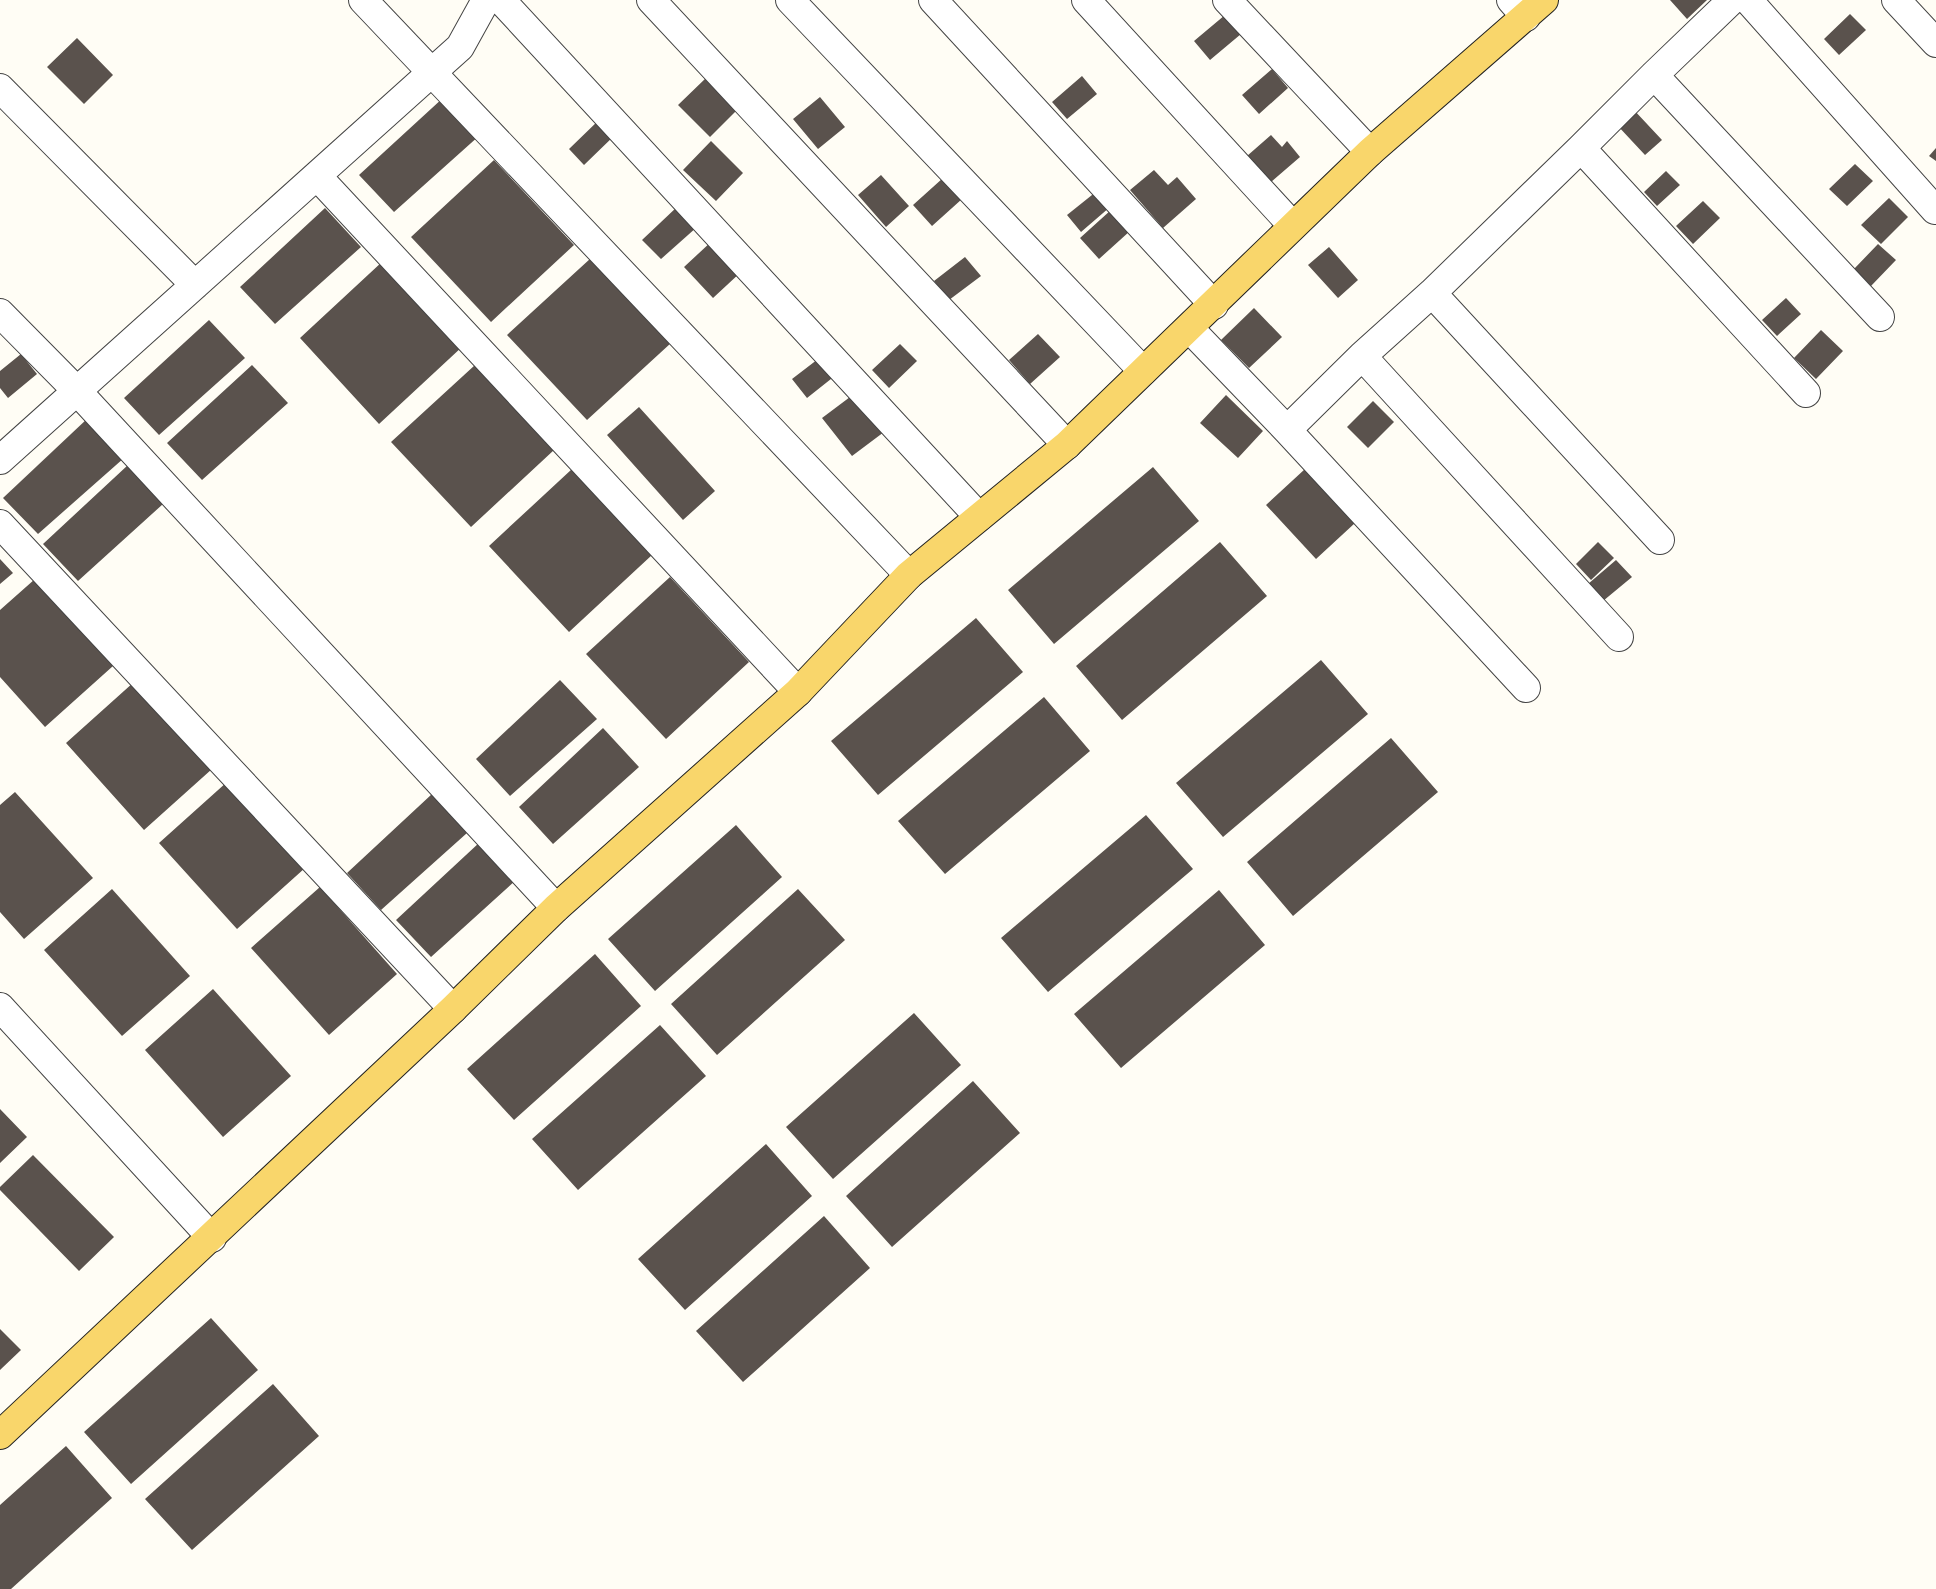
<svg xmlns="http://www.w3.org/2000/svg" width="1936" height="1589" font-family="Merriweather,serif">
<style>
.building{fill:#5a524d}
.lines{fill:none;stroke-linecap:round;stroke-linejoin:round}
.minor-casing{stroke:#444;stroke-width:30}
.major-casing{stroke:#222;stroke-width:30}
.minor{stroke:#fff;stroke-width:28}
.major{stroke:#f9d66b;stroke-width:28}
</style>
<rect width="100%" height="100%" fill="#fffdf5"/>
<path class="building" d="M1670 0H1707L1687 19Z
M1850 14 1866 30 1839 55 1824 39Z
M1225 15 1241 34 1210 60 1194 41Z
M77 38 113 75 84 104 47 67Z
M1272 69 1288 88 1259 114 1242 95Z
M1082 76 1097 94 1067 119 1052 102Z
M707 77 739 108 710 137 678 105Z
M444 97 480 135 394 212 359 175Z
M820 97 845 127 818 149 793 119Z
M1633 109 1662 140 1645 155 1617 125Z
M601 118 616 134 584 165 569 149Z
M1271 135 1282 147 1287 141 1300 157 1271 182 1247 156Z
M711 141 743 173 716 201 683 170Z
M1936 148V161L1929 156Z
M494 160 574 245 491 322 411 237Z
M1855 164 1873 181 1847 206 1829 189Z
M1154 170 1168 185 1177 177 1196 199 1163 228 1130 190Z
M1666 171 1680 185 1657 206 1644 192Z
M881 175 909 206 886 227 858 195Z
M943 178 962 199 932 226 913 205Z
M1097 191 1110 207 1081 232 1067 215Z
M1889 198 1908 217 1881 244 1861 225Z
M1703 201 1720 218 1693 244 1676 226Z
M678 206 697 227 661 259 642 240Z
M325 208 361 247 275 324 240 287Z
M1111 210 1130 231 1099 259 1080 238Z
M712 241 741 272 713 298 684 267Z
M1878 244 1896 260 1871 286 1854 269Z
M1329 247 1358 280 1338 298 1308 265Z
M965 257 981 276 949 300 934 281Z
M591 258 671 343 587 420 507 335Z
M383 261 463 346 379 424 300 338Z
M1786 298 1801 314 1777 336 1762 320Z
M1254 308 1282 337 1249 368 1221 340Z
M209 320 245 358 159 435 124 398Z
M1821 330 1843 351 1816 379 1794 358Z
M1038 334 1060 357 1030 384 1009 360Z
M900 344 917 361 889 388 872 370Z
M21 354 37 374 8 398 0 388V371Z
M822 356 836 375 807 398 792 379Z
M252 365 288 403 202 480 167 443Z
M475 365 554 450 471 527 391 442Z
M854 394 884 432 852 456 822 418Z
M1226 395 1263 431 1238 458 1200 423Z
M1373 401 1394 422 1368 448 1347 427Z
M639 407 715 491 683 520 607 435Z
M88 418 124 458 38 534 3 498Z
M128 465 163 504 78 581 43 544Z
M1153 467 1199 521 1054 644 1008 590Z
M572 469 652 555 569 632 489 546Z
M1305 469 1355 523 1316 559 1266 505Z
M1220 542 1267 596 1122 720 1076 666Z
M1598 542 1614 558 1591 580 1576 564Z
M0 559 13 573 0 584Z
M1616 560 1632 577 1603 601 1588 584Z
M670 577 749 662 666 739 586 654Z
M35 579 113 666 45 727 0 677V610Z
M976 618 1023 672 878 795 831 741Z
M1321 660 1368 714 1223 837 1176 783Z
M560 680 597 719 510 796 476 759Z
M134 682 212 769 144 830 66 743Z
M1044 697 1090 751 945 874 898 821Z
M603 728 639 767 553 844 519 807Z
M1391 738 1438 792 1293 916 1247 862Z
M227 782 305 868 237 929 159 843Z
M15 792 93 878 24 939 0 912V805Z
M432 794 467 833 381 910 347 873Z
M1146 815 1193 869 1048 992 1001 938Z
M736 825 782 877 655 991 608 939Z
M480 842 516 880 431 957 396 920Z
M320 887 397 974 329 1035 251 948Z
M112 889 190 976 122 1036 44 950Z
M798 889 845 940 717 1055 671 1004Z
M1219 890 1265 945 1121 1068 1074 1014Z
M595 954 641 1006 514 1120 467 1069Z
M213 989 291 1076 223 1137 145 1050Z
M914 1013 961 1065 833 1179 786 1127Z
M660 1025 706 1076 578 1190 532 1139Z
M973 1081 1020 1133 892 1247 846 1196Z
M0 1109 27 1137 0 1163Z
M766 1144 812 1196 685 1310 638 1259Z
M33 1155 114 1237 79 1271 0 1190V1187Z
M824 1216 870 1268 743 1382 696 1331Z
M211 1318 258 1370 131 1484 84 1432Z
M0 1329 21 1350 0 1370Z
M273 1384 319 1436 192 1550 145 1499Z
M66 1446 112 1498 11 1589H0V1505Z"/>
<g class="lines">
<g class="minor-casing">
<path id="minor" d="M363 0 909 575
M501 0 979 517
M651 0 1067 445
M790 0 1143 371
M933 0 1214 305
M1086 0 1292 225
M1227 0 1370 152
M1511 0 1526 17
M1748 0 1935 210
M1896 0 1936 43
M1654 75 1880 317
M0 88 195 285
M1581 148 1806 393
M317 176 798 692
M1432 293 1660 540
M0 313 77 391 556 908
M1189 328 1287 430 1526 688
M1362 356 1619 637
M1287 430 1362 356 1432 293 1581 148 1654 75 1732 0
M0 460 460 47 486 0
M0 524 453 1009
M0 1007 212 1238"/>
</g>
<g class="major-casing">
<path id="major" d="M0 1435 453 1009 556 908 798 692 909 575 1067 445 1370 152 1544 0"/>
</g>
<use href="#minor" class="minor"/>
<use href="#major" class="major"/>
</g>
</svg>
